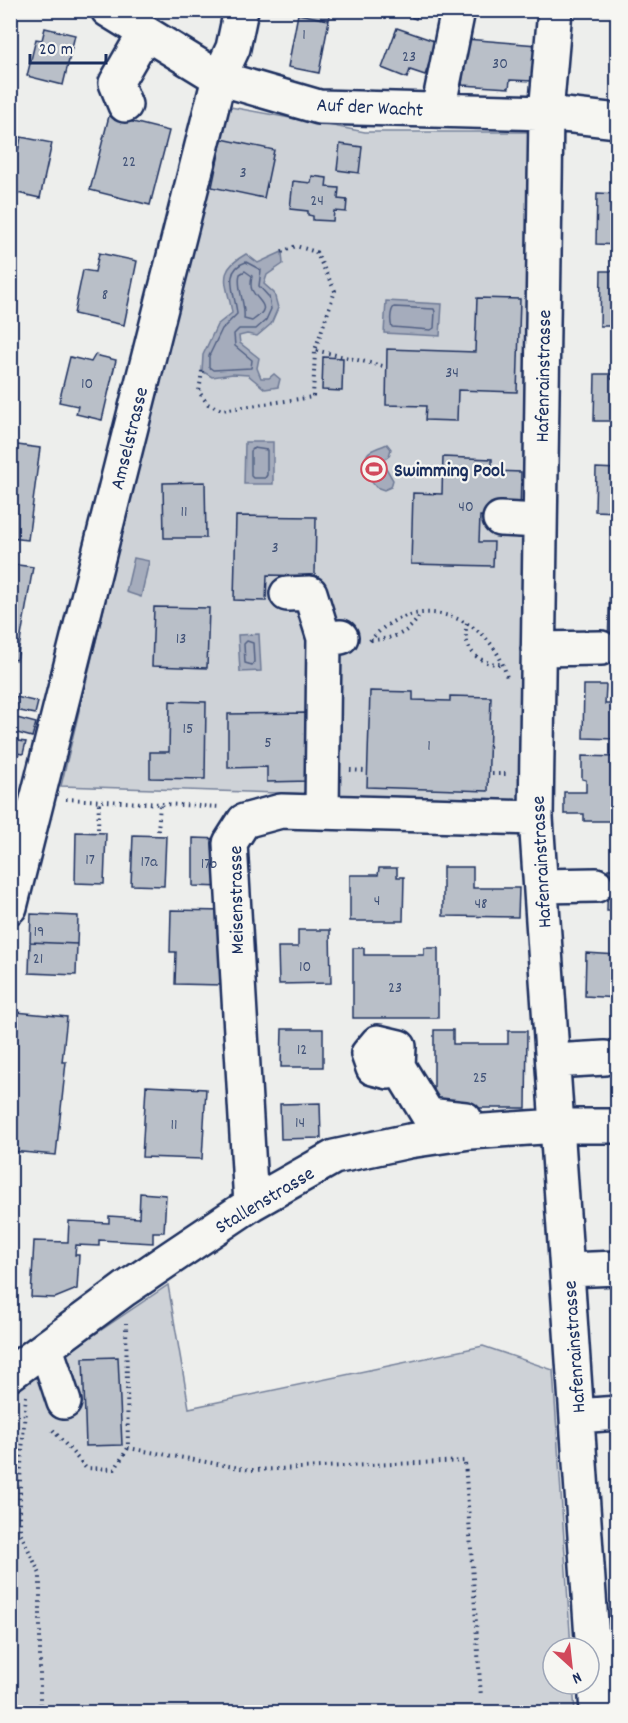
<svg xmlns="http://www.w3.org/2000/svg" width="628" height="1723" font-family="Dekko,sans-serif">
<style>
.green{fill:#ced2d7;stroke:#74809a;stroke-width:1.5}
.water{fill:#a5acbc;stroke:#6e7a96;stroke-width:1.5}
.lines{fill:none;stroke-linecap:round;stroke-linejoin:round}
.shore{stroke:#526184;stroke-width:1.5}
.building{fill:#b9bfc8;stroke:#1b2f5e;stroke-width:1.5}
.minor-casing{stroke:#1b2f5e;stroke-width:38}
.path{stroke:#1b2f5e;stroke-width:4;stroke-dasharray:1.5 4.5;stroke-linecap:butt}
.minor{stroke:#f6f6f2;stroke-width:33}
.labels{text-anchor:middle;stroke-width:4.5;stroke-linejoin:round;paint-order:stroke}
.number-label{font-size:16px;fill:#425378}
.street-label{font-size:20px;fill:#1b2f5e;stroke:#f6f6f2}
.poi-label{font-size:20px;font-weight:bold;fill:#1b2f5e;stroke:#f6f6f2;text-anchor:start}
</style>
<rect width="100%" height="100%" fill="#edeeec"/>
<filter id="ink" filterUnits="userSpaceOnUse"><feTurbulence type="fractalNoise" baseFrequency=".0167" numOctaves="2"/><feDisplacementMap in="SourceGraphic" scale="12" xChannelSelector="R" yChannelSelector="G"/><feConvolveMatrix kernelMatrix="1 2 1 2 8 2 1 2 1" color-interpolation-filters="sRGB"/></filter>
<g filter="url(#ink)">
<path class="green" d="M225 106 365 132H528L523 801 61 786Z
M168 1285 189 1408 483 1346 553 1370 571 1648H553V1684H573L575 1712H15L14 1545H11V1391Z"/>
<path class="water" d="M282 252 283 264 267 275 264 284 274 293 278 308 271 324 257 336 247 334 239 336 240 343 259 358 257 368 261 378H269L274 374 280 379 278 387 265 389 248 375 233 374 212 377 202 371 203 355 217 325 232 313C228 284 214 272 246 254L258 263Z
M386 301 442 304 440 336 384 333Z
M245 442H273V484H244Z
M387 444 391 449 389 456 382 461 393 480 391 487 384 490 376 487 363 471C366 448 369 452 387 444Z
M134 558 149 561 141 597 126 592Z
M259 634 261 671 240 672 238 635Z"/>
<g class="lines">
<path class="shore" d="M246 262 261 270 259 286 269 297 271 309 266 320 256 329H239L234 334 235 346 252 360 251 368 213 370 209 367V356L222 329 237 314C236 296 221 270 246 262Z
M245 271 252 276C251 281 250 286 252 290 259 304 274 306 252 321L244 319C246 304 236 287 240 274Z
M394 307 434 309 435 312 434 328 431 330 392 327C390 323 390 311 394 307Z
M254 448 267 450V475L265 478H253L251 476V451Z
M247 641 253 643 254 662 252 665 245 663 244 644Z"/>
</g>
<path class="building" d="M299 10H331L329 20 298 14Z
M392 10H432L430 15 419 12 416 19Z
M298 14 329 20 319 73 288 67Z
M45 28 75 35 63 85 27 76 36 39 42 40Z
M397 28 437 42 425 75 410 70 407 78 382 68Z
M466 39 537 45 533 81 510 80 509 88 462 85Z
M109 116 169 131 150 205 90 190Z
M21 137 52 143 40 198 13 192 10 202V151L18 152Z
M222 139 274 150 264 198 212 187Z
M340 144 362 147 359 173 337 170Z
M312 176 327 178 326 187 339 188 338 199 347 200 346 212 334 211 333 221 313 220V216L308 215V211L290 209 293 181 311 183Z
M597 193 618 194V245L596 244Z
M99 253 137 261 124 325 74 314 83 270 95 272Z
M601 271H618V326H600Z
M477 298 520 299 517 392 458 390 457 421 425 420 426 406 386 405 387 349 475 352Z
M95 355 116 360 102 420 76 414 78 406 59 402 70 357 91 362Z
M323 357 343 358 342 391 322 390Z
M595 374H611V379H618V421H594Z
M10 444 40 448 28 540 10 538Z
M443 457 492 459V471L521 472 520 517 480 516 479 542H494L493 566 411 564 413 493 442 494Z
M596 468 618 469 617 512 595 511Z
M205 482 206 538H164L163 483Z
M236 516 316 517 315 576 267 575 266 601 234 600Z
M10 564 33 567 17 660 10 659Z
M610 587H618V644H608Z
M154 607 209 608 207 668 152 666Z
M584 685H606L605 704H618V739L583 738Z
M370 691 413 692V700L450 701V696L491 697 488 791 367 787Z
M16 697 38 702 35 714 14 710Z
M170 701 206 702 205 779 150 778V752H169Z
M307 713 308 781 267 782V767L228 768V714Z
M13 717 36 723 32 737 10 731Z
M10 740 26 742 23 754 10 752Z
M582 756 618 757V821H584V814H564V792H586V780L582 779Z
M76 832 106 833 104 884 75 883Z
M133 835 166 836 164 886 131 885Z
M193 838 224 839V887L193 886Z
M443 867H473V888H519L518 917 443 916Z
M379 868H397V877H404L403 921H350V875H378Z
M608 869H618V911H607Z
M171 910 225 911 223 985 175 984 176 952H170Z
M31 914 78 916 77 944 30 942Z
M298 930H330L331 983 279 984 278 947H298Z
M30 942 77 944 76 975 29 973Z
M353 948H364V955H424V948H438V1018H353Z
M586 953 618 955V998L585 996Z
M16 1012 67 1017 62 1062H66L56 1155 10 1151V1061Z
M282 1029H323V1067H281Z
M434 1030H453V1044H508V1031H527L526 1108H434Z
M146 1086 206 1089 202 1159 142 1157Z
M320 1103 321 1138 281 1139 280 1104Z
M140 1193 166 1195 164 1232H153V1243L99 1240V1246L76 1245 75 1255H79L77 1289 55 1298 31 1297 34 1241 68 1242 69 1221 109 1223V1216L139 1218Z
M611 1195H618V1236H611Z
M118 1357 122 1445 86 1446 83 1358Z"/>
<g class="lines">
<g class="minor-casing">
<path id="minor" d="M108 10 219 78 319 107 546 113 618 121
M555 10 546 113 536 818 597 1712
M125 105 116 83 145 33
M438 110 458 10
M500 519 540 521
M287 594 310 593 324 638
M538 649 601 648
M322 812 324 638 341 637
M541 886 596 885
M10 907 219 78 233 48 241 10
M553 1061 605 1058
M398 1066 389 1072 373 1068 368 1054 378 1042 399 1047 398 1066 428 1115 465 1119V1128
M251 1204 230 843 244 821 281 811 536 818
M567 1270 618 1268
M46 1348 64 1402
M10 1374 125 1289 172 1257 251 1204 334 1157 409 1141 470 1132 557 1126H618
M577 1416 618 1413"/>
</g>
<path class="path" d="M282 252 296 246 316 252 335 291 315 350
M202 371 199 392 208 404 222 410 313 397 315 350 383 366
M467 623C461 649 478 665 503 664
M371 640C394 639 408 634 421 614
M370 641C413 588 493 615 507 678
M350 770 365 771
M492 774H507V772
M66 799 220 807
M98 829 99 801
M158 831 160 804
M26 1396 20 1479V1532L40 1574V1712
M53 1430 86 1468 115 1469 128 1448 126 1323
M128 1448 251 1470 465 1461 481 1697"/>
<use href="#minor" class="minor"/>
</g>
</g>
<defs>
<g id="stadium-ring" transform="scale(1.35)"><circle r="9.5" fill="#f6f6f2" stroke="#d1495b" stroke-width="1.5"/><path d="M0-5a6.5 5 0 1 0 0 10a6.5 5 0 1 0 0-10ZM-3.5-1.8h7v3.6h-7Z" fill="#d1495b"/></g>
</defs>
<g fill-rule="evenodd">
<use href="#stadium-ring" x="374" y="469"/>
</g>
<g class="labels">
<g class="number-label">
<text x="304" y="39">1</text>
<text x="409" y="61">23</text>
<text x="500" y="68">30</text>
<text x="129" y="166">22</text>
<text x="243" y="177">3</text>
<text x="317" y="205">24</text>
<text x="105" y="299">8</text>
<text x="452" y="377">34</text>
<text x="87" y="388">10</text>
<text x="466" y="511">40</text>
<text x="184" y="516">11</text>
<text x="275" y="552">3</text>
<text x="181" y="643">13</text>
<text x="188" y="733">15</text>
<text x="268" y="747">5</text>
<text x="429" y="750">1</text>
<text x="90" y="864">17</text>
<text x="149" y="866">17a</text>
<text x="209" y="868">17b</text>
<text x="377" y="905">4</text>
<text x="481" y="908">48</text>
<text x="39" y="936">19</text>
<text x="38" y="963">21</text>
<text x="305" y="971">10</text>
<text x="395" y="992">23</text>
<text x="302" y="1054">12</text>
<text x="480" y="1082">25</text>
<text x="300" y="1127">14</text>
<text x="174" y="1129">11</text>
</g>
<g class="street-label">
<text transform="translate(370 106) rotate(3)" y="7">Auf der Wacht</text>
<text transform="translate(542 376) rotate(-89)" y="7">Hafenrainstrasse</text>
<text transform="translate(128 438) rotate(-76)" y="7">Amselstrasse</text>
<text transform="translate(540 862) rotate(-93)" y="7">Hafenrainstrasse</text>
<text transform="translate(235 900) rotate(-91)" y="7">Meisenstrasse</text>
<text transform="translate(264 1199) rotate(-31)" y="7">Stallenstrasse</text>
<text transform="translate(573 1347) rotate(-94)" y="7">Hafenrainstrasse</text>
</g>
<g class="poi-label">
<text x="394" y="476">Swimming Pool</text>
</g>
</g>
<rect width="628" height="1723" fill="none" stroke="#f6f6f2" stroke-width="36"/>
<rect x="18" y="18" width="592" height="1687" fill="none" stroke="#1b2f5e" stroke-width="2" filter="url(#ink)"/>
<g transform="translate(571 1666) rotate(153)"><circle r="28" fill="#f6f6f2" stroke="#9ea6b7" stroke-width="1.5"/>
<path d="M0-4.5L10 22L0 15L-10 22Z" fill="#d1495b"/>
<text y="-9" font-size="16" font-weight="bold" text-anchor="middle" fill="#1b2f5e">N</text>
</g>
<path d="M30 54v9h76v-9" fill="none" stroke="#1b2f5e" stroke-width="3"/>
<text x="39" y="54" font-size="18" fill="#1b2f5e" stroke="#f6f6f2" stroke-width="4.5" paint-order="stroke">20 m</text>
</svg>
